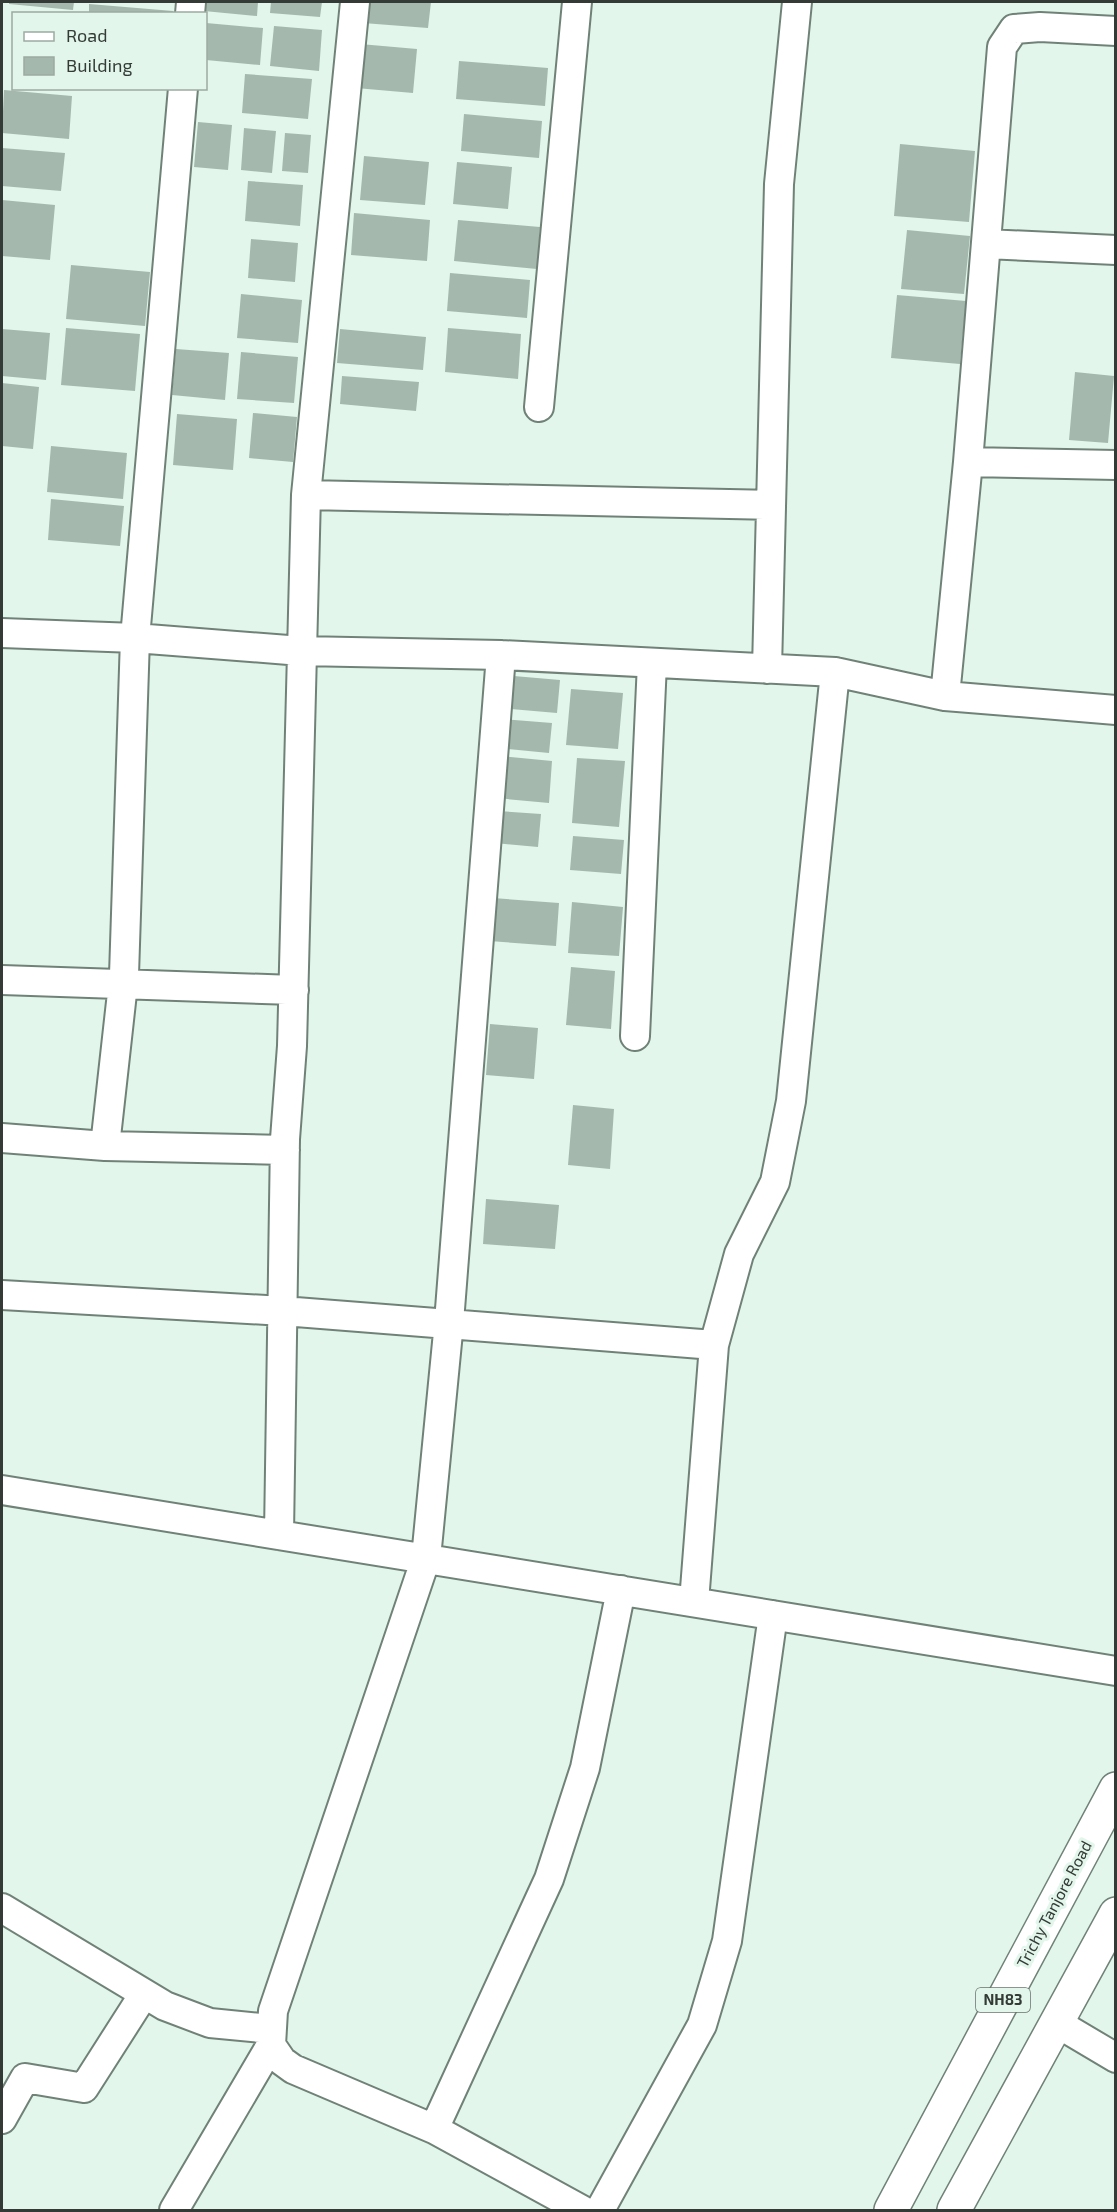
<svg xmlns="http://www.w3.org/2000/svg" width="1117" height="2212" font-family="'Exo 2',sans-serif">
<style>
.building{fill:#a5b8ad}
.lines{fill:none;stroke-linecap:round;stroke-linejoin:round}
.street-casing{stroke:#708278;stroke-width:32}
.highway-casing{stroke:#708278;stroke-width:36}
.street{stroke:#fff;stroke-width:28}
.highway{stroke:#fff;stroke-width:33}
.labels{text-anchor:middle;stroke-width:6;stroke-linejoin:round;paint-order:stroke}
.shield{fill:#e2f6eb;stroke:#68736d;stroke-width:1.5}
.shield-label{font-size:15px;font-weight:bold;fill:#343b37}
.street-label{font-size:16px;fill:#343b37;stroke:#e2f6eb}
</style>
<rect width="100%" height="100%" fill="#e2f6eb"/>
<path class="building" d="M9 2H74L73 10 9 4Z
M205 2H258L257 16 204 11Z
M271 2H322L320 17 270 13Z
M365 2H431L428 28 363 23Z
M89 4 173 11 172 14H89Z
M206 23 263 28 260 65 206 60Z
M274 26 322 30 319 71 270 66Z
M360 44 417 49 413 93 356 88Z
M459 61 548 68 545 106 456 99Z
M245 74 312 79 308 119 242 113Z
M4 90 72 96 69 139 2 133Z
M464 114 542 121 539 158 461 151Z
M198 122 232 125 228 170 194 167Z
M244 128 276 131 272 173 241 170Z
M285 133 311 135 308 173 282 171Z
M900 144 975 151 969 222 894 216Z
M2 148 65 153 61 191 2 186Z
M364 156 429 162 425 205 360 200Z
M457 162 512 167 508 209 453 204Z
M248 181 303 185 300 226 245 221Z
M2 200 55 205 50 260 2 256Z
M354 213 430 220 427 261 351 255Z
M458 220 540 227 537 269 454 261Z
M907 230 970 236 964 294 901 289Z
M251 239 298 243 295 282 248 278Z
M71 265 150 272 145 326 66 319Z
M450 273 530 280 527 318 447 311Z
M241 294 302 300 298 343 237 338Z
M897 295 966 301 960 364 891 358Z
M66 328 140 334 135 391 61 385Z
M448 328 521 334 518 379 445 372Z
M2 329 50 333 46 380 2 376Z
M340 329 426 337 423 370 337 363Z
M176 349 229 353 225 400 172 395Z
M241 352 298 357 294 403 237 399Z
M1075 372 1114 376 1108 443 1069 440Z
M342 376 419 382 416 411 340 404Z
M2 383 39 387 33 449 2 446Z
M253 413 297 417 293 462 249 458Z
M177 414 237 419 233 470 173 465Z
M51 446 127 453 123 499 47 492Z
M51 499 124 506 120 546 48 540Z
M503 675 560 680 557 713 501 708Z
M571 689 623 693 618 749 566 745Z
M500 719 552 723 549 753 498 748Z
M500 756 552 761 549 803 496 798Z
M577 758 625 761 619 827 572 823Z
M498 811 541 814 538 847 495 843Z
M573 836 624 840 621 874 570 870Z
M493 898 559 903 556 946 489 941Z
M572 902 623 907 619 956 568 953Z
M571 967 615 971 611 1029 566 1025Z
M490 1024 538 1028 534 1079 486 1075Z
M573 1105 614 1109 610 1169 568 1165Z
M486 1199 559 1205 555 1249 483 1244Z"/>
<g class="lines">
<g class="street-casing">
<path id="street" d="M190 14 191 2
M986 244 1116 250
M539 407 577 2
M968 462 1116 465
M306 495 771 505
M2 633 135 638 301 651 501 655 835 672 945 696 1116 710
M501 655 449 1322 426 1558 273 2011 271 2045 282 2061 293 2069 434 2129 582 2210
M767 669 779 184 797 2
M945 696 968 462 1002 47 1014 29 1040 27 1116 31
M2 980 294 990
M635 1036 652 663
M2 1138 105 1146 285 1150
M105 1146 124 975 135 638 183 88
M2 1295 283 1311 714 1345
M2 1490 1116 1671
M279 1535 285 1139 292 1046 306 495 355 2
M694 1602 714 1345 739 1254 775 1182 791 1101 835 672
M2 1908 165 2006 210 2023 271 2029
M1057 2023 1116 2058
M2 2119 25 2078 84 2088 144 1994
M434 2129 549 1879 585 1768 621 1590
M174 2210 271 2045
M600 2210 702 2025 727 1941 773 1615"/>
</g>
<g class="highway-casing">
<path id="highway" d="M891 2210 1116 1789
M954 2210 1116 1914"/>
</g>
<use href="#street" class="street"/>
<use href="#highway" class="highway"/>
</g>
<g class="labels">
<rect class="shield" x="976" y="1988" width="54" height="24" rx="4.5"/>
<g class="shield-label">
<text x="1003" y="2005">NH83</text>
</g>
<g class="street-label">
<text transform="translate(1054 1904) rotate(-62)" y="6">Trichy Tanjore Road</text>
</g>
</g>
<rect width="1117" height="2212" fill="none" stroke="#343b37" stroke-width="6"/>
<rect x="12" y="12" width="195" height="78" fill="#e2f6eb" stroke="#9caba3" stroke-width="1.5"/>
<rect x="24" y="32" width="30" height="9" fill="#ffffff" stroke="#9caba3" stroke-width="1.5"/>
<text x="66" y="42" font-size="18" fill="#343b37">Road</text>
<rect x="24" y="57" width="30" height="18" fill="#a5b8ad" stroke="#9caba3" stroke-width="1.5"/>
<text x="66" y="72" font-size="18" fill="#343b37">Building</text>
</svg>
